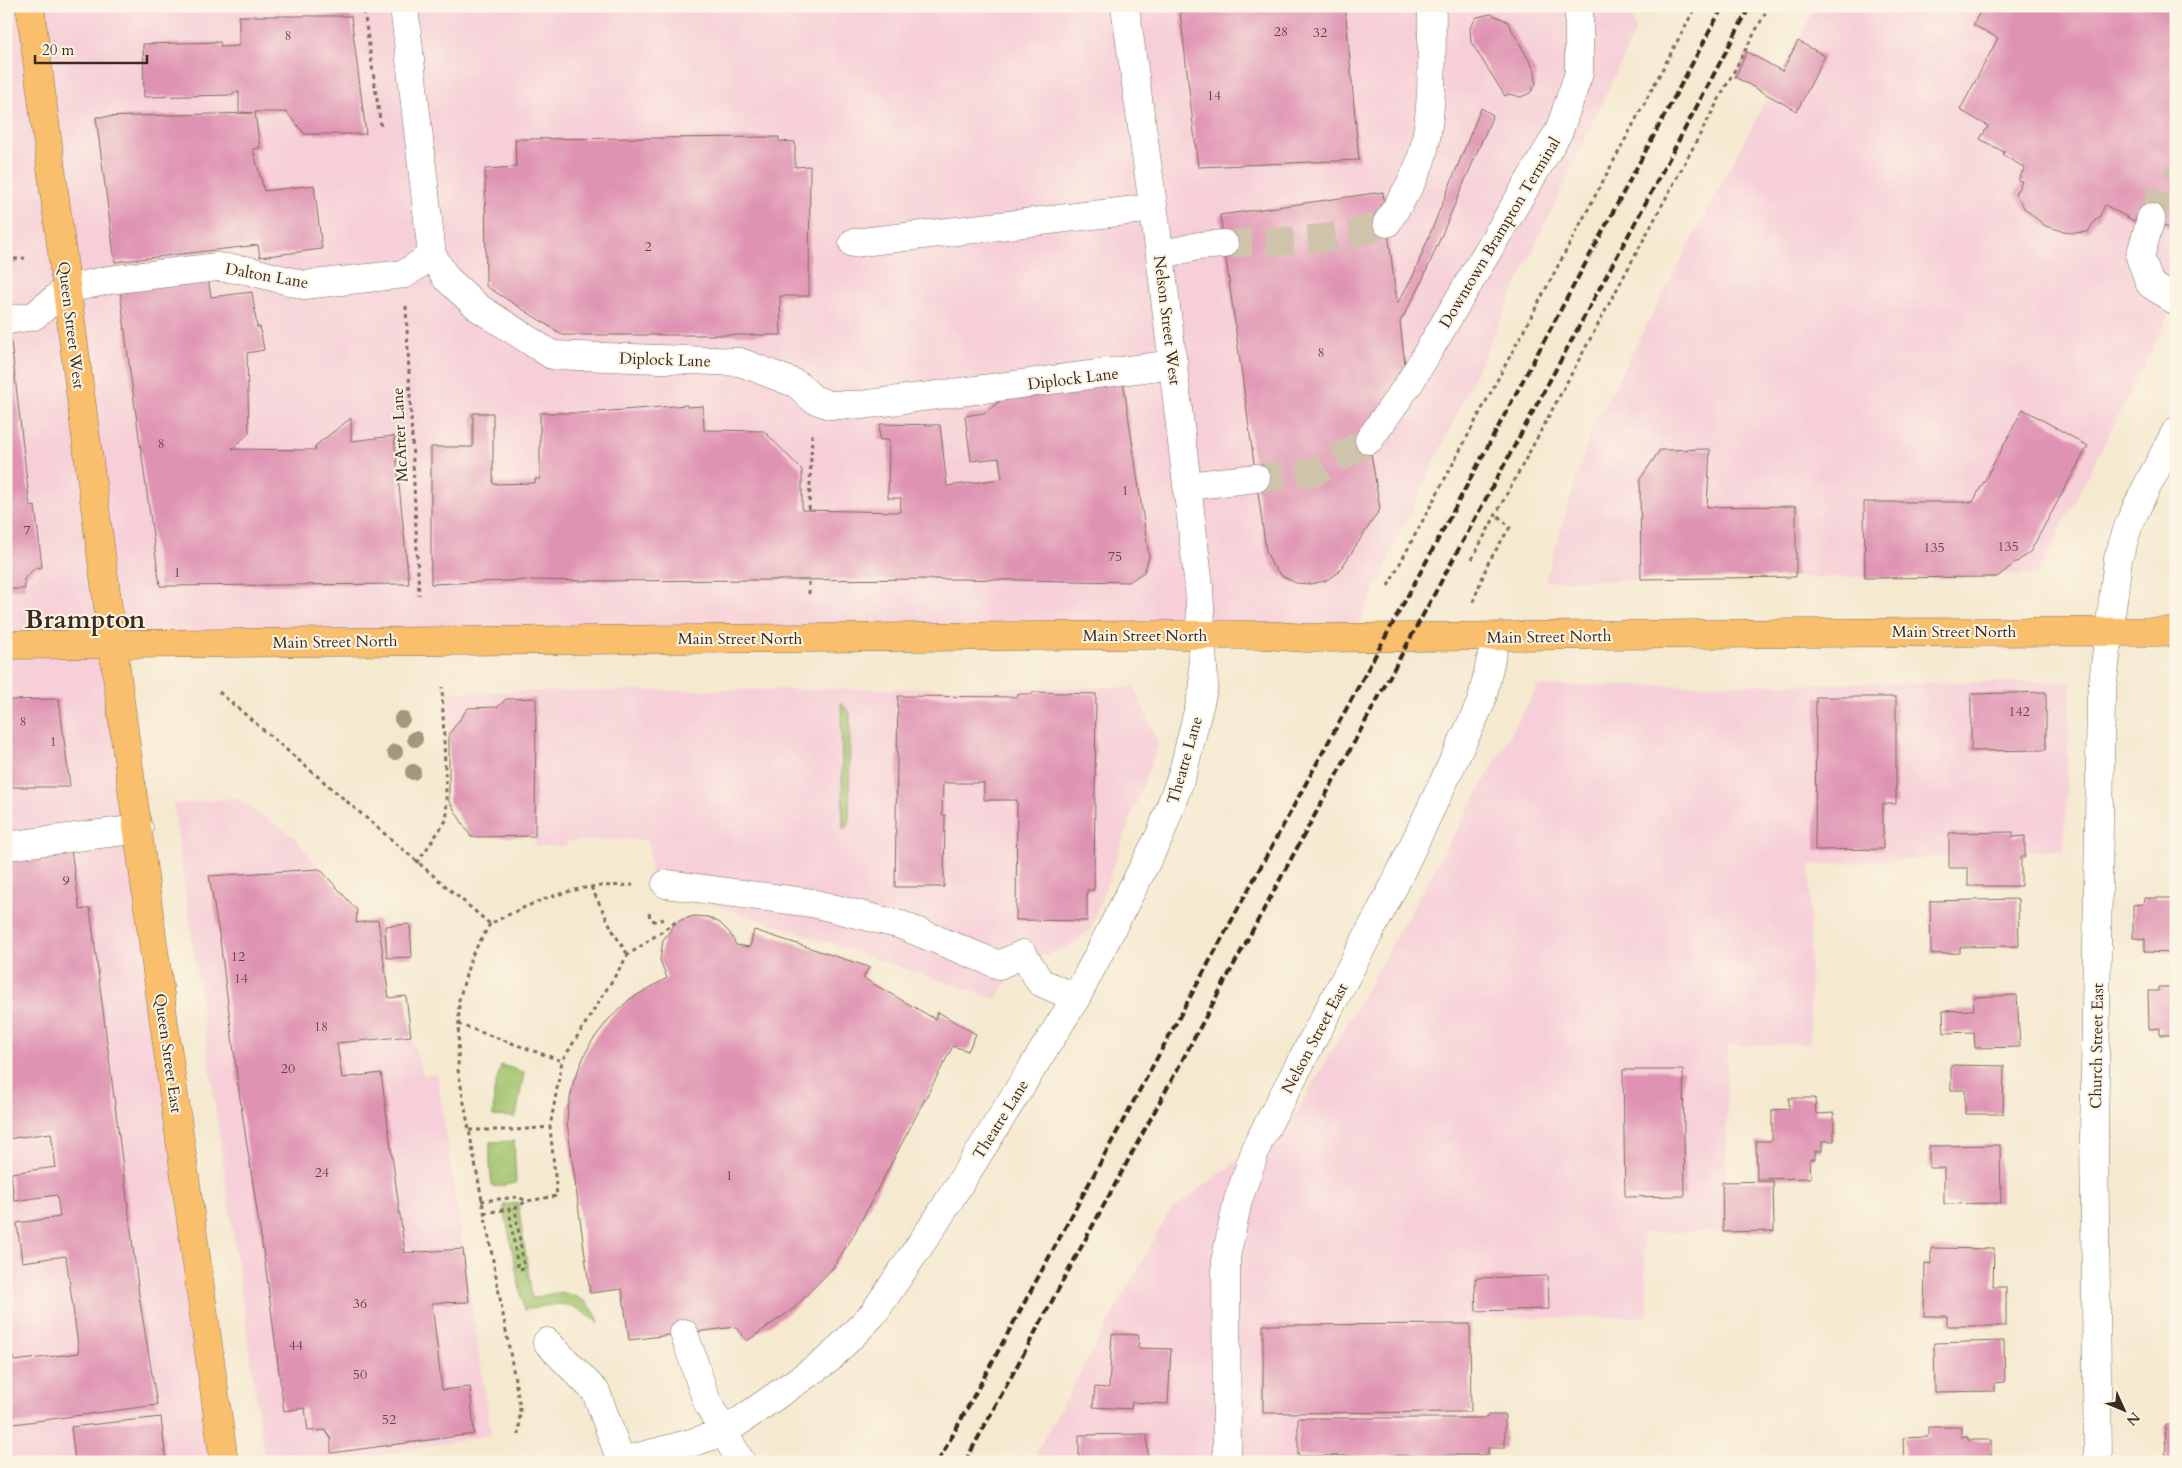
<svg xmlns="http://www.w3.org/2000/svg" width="2182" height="1468" font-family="Cardo,serif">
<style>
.built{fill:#f6cfd8}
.green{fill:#a1c46d;stroke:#6e7746}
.building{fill:#df93b2}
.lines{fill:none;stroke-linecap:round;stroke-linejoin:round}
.minor-tunnel{stroke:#d0c3ac;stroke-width:28;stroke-dasharray:28 14;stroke-linecap:butt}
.minor-casing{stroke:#7c6d5c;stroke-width:29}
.major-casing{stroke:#7c6d5c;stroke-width:29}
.path{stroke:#7c6d5c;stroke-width:3;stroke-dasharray:4 4;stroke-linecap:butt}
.minor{stroke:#fff;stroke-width:28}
.major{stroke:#f9bf6c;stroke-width:28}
.rail{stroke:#3b2a1e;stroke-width:4;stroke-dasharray:8 4;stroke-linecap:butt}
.tree{fill:#a0997b}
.labels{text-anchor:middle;stroke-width:4;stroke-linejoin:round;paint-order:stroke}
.number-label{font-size:14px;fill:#644443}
.street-label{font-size:16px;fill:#3b2a1e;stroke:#fcf5e5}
.town-label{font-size:26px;font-weight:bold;fill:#3b2a1e;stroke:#fcf5e5}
</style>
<rect width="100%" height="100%" fill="#fcf5e5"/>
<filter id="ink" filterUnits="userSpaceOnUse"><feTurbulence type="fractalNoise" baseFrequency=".02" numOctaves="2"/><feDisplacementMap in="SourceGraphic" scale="10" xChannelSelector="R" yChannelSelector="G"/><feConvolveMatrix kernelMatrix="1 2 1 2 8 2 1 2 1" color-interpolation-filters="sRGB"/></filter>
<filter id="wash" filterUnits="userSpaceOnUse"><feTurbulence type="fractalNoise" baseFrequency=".0096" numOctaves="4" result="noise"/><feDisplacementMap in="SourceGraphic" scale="20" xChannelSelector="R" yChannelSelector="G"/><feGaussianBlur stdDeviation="1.12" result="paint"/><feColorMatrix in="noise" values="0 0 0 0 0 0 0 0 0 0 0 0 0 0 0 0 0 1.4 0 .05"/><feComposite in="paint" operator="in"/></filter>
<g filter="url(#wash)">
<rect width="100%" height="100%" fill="#f5e9d0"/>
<path class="built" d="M6 6H1630L1635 32 1352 638 113 644 224 1462H6Z
M1816 6H2176V302L2038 574 1545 581 1592 428Z
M2042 682 2071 683 2064 850 1810 865V1044L1727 1046 1726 1231 1643 1233 1648 1317 1462 1318 1466 1462H1031L1170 1211 1293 1119 1538 686Z
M1135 687 1158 744 1090 930 1068 947 1048 954H1023L996 999 653 884 647 840 567 841V846H535L534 836 471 837 449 801V734L446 692Z
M237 798 295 838 320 869 357 910 356 923 378 920 379 926 410 924 412 957 383 960 389 998 406 996 411 1036 423 1075 437 1074 491 1435 341 1462H265L173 804Z"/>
<path class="green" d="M841 703 850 712 849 823 843 830Z
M501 1065 524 1072 516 1117 493 1116 494 1091Z
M514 1141 516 1183 492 1187 490 1165V1142Z
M518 1203 532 1298C540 1297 550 1293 559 1293 577 1293 596 1306 599 1324 568 1298 561 1303 524 1310L504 1209V1205Z"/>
<g id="blocks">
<path class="building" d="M1271 6H1345L1359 160 1198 167 1180 11Z
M1983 6H2176V219L2175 217 2170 229 2140 212 2134 221 2105 205 2098 220 2096 219 2088 232 2071 233 2045 226 2025 209 2015 194 2022 182 2018 180 2025 168 2003 155 2004 152 1980 139 1988 126 1960 110 1998 38 1973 25Z
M1491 14 1507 21 1535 71 1536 84 1530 93 1521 97 1509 94 1505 96 1471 42 1470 28 1477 17Z
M239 16H351L366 134H305L286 112H255L260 148 253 149 264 191 314 185 322 249 260 257 258 245 115 262 96 117 253 113 239 112V92L233 93V95L144 97 143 44 220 42 221 47 239 46Z
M1798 41 1825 56 1797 111 1735 77 1747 52 1782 71Z
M1481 108 1493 115 1419 288 1400 322 1407 382 1368 434 1380 509 1338 573 1325 581 1310 584 1296 583 1282 576 1272 565 1266 551 1220 215 1383 192 1397 304 1413 276Z
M779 137V141L795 142V167L810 166 809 296H780L781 335H563L486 286 485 169 516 167 515 139Z
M207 271 211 297 252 292 257 327H260L264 350 247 353 249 433 232 449 316 450 315 446 351 418V441L394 436 409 584 160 586 130 372 119 283Z
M6 316H8L30 507 35 506 42 567 35 568 24 579 25 589H6Z
M1123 380 1149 557 1144 572 1129 582 958 579 583 581 532 580 431 584V447H473V413H493V484L535 483V479H540V413H584L687 405V407L703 406 704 430 764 431 802 470V510L900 512 901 498H888L889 440H879L880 424 940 425 947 486 1002 479 999 458 971 461 965 416 984 413 1004 398Z
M2023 409 2088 446 2030 552 1997 577 1865 578 1864 502H1973Z
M1710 449 1707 507 1796 506V577L1641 579 1640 479 1660 450Z
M1032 692 1096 694 1094 890H1087V921L1016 920 1017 800H984V783H943L942 815H945L944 887H895L898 696 1018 697V694H1032Z
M2046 692V750L1971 751V694Z
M1816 697H1896V804H1883V849L1815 850Z
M536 698 535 836 471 837 449 801V734L468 708 498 707 506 699Z
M59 699 70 787H6V700Z
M2013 832V837L2025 836V857H2021V886H1968V868H1949V833Z
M71 850 80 910 90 908 140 1302 157 1405 6 1425V1353L12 1352 14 1361 79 1353 66 1256 22 1262 17 1223 60 1217 57 1195 14 1201 11 1173 56 1167 51 1133 6 1139V859Z
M320 869 357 910 356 923 378 920 389 998 406 996 411 1036 337 1043 342 1078 381 1073 405 1253 463 1249 469 1302 432 1303 442 1390 470 1387 474 1434 331 1453V1439L325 1430 308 1431 305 1408 284 1411 266 1270 239 1092 220 940 209 876Z
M2144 898H2176V953L2145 952V939L2133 938V905L2143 904Z
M2018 899 2019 946 1960 947V953L1931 954 1930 901Z
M694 916 708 917 720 923 730 933 736 945 750 947 754 930 869 967 863 978 935 1019 938 1012 976 1034 968 1051 953 1046 852 1238 832 1269 793 1309 747 1341 736 1327 629 1340 622 1289 590 1293 567 1122 568 1108 574 1080 585 1054 592 1041 609 1019 630 999 667 978 660 960 663 940 675 924 681 920Z
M410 924 412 957 387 958 385 926Z
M2159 987H2176V1035H2160V1028L2149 1029 2148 991H2159Z
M2017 995 2020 1047 1975 1048 1974 1032 1944 1033 1943 1011 1974 1010 1973 997Z
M1951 1065 2004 1066 2003 1114H1965V1090H1951Z
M1623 1070H1683L1685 1196 1625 1197Z
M1789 1098H1815L1816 1114 1834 1113V1141H1822V1151H1815V1159H1810L1811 1178 1757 1179 1756 1141H1772V1110L1789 1109Z
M2000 1145 2001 1203 1944 1204V1168H1929V1146Z
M1773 1181 1774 1231 1723 1232 1722 1182Z
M1931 1248 1994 1249 1993 1287H2006V1326H1947V1316H1924L1925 1263 1931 1264Z
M1548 1276 1549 1309 1476 1311 1475 1278Z
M1470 1324 1471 1412 1263 1413V1325Z
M1112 1334 1139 1335 1138 1348 1171 1349 1168 1404 1132 1402 1131 1409 1093 1407 1095 1387 1109 1388Z
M2004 1341 2005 1382 1995 1383V1391L1935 1392 1934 1343Z
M1487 1415H1505V1448H1488V1455L1298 1456V1418H1487Z
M161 1417 166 1462H75L71 1427Z
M2165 1425H2176V1462H2166Z
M1928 1427H1961V1437H1968V1440H1991V1462H1904L1903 1438 1928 1437Z
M1147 1434 1148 1462H1079V1435Z"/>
</g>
</g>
<g filter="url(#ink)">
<use href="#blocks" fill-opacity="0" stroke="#7c6d5c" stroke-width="1"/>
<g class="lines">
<path class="minor-tunnel" d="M2151 218 2167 185 2176 179
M1224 244C1272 241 1345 242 1387 223
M1256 478 1312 473 1369 440"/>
<g class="minor-casing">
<path id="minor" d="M404 6 432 255 446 278 479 308 552 355 740 362 797 384 813 399 830 405H861L1174 364
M2151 218 2140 257 2150 284 2176 301
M1387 223C1402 198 1420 173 1425 144 1434 99 1431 52 1432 6
M853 243 1153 208
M1160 255 1198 246 1224 244
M9 320 34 316 67 289 109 280 217 267 246 270 304 285 405 274 432 255
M1369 440 1410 382 1559 131 1579 73V6
M1188 486 1256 478
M6 846 139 829
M666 884 812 903 901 925 999 965 1023 954 1040 982 1076 998
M684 1333 707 1402 741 1462
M547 1342 596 1392 621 1461
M619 1462 691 1443 724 1432 829 1359 873 1314 935 1223 1076 998 1160 835 1183 772 1204 686 1199 587 1160 255 1125 6
M1227 1462 1226 1257 1238 1200 1258 1143 1394 886 1481 703 1496 637
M2098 1462 2094 1138 2101 698 2118 559 2129 524 2143 494 2176 431"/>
</g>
<g class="major-casing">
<path id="major" d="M30 6 125 738 224 1462
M6 645 1141 635H1264L1306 638C1596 636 1886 630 2176 632"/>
</g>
<path class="path" d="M364 11 381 127
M6 260 25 258
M406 306 419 595
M809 510 812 434
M1472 559 1769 6
M1388 586 1696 6
M809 594V580
M1473 602 1488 563 1510 527 1497 515
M219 692 490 924C521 908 555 892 591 887 604 885 619 886 633 885
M417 863 447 819 442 687
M591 887 614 933 628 955
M649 913 650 918 654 921 667 919
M490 924 471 957 459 1000 458 1070 520 1407 519 1435
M458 1024 562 1061
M469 1130H515L550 1127
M481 1201 518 1197 527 1201
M484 1213 509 1209 518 1269 524 1268 515 1208 527 1201 557 1196 550 1127 562 1061 628 955 678 920"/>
<use href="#minor" class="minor"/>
<use href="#major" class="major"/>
<path class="rail" d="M938 1462 1426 562 1723 6
M965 1462 1636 221 1750 6"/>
</g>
<g class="tree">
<circle cx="402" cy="719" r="8"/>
<circle cx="415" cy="739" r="8"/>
<circle cx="395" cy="752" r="8"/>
<circle cx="413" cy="772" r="8"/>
</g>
</g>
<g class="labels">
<g class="number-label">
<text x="1281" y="36">28</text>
<text x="1320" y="37">32</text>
<text x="288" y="40">8</text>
<text x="1214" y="100">14</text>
<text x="648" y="251">2</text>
<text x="1321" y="357">8</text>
<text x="161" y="448">8</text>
<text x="1125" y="495">1</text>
<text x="27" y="535">7</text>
<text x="2008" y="551">135</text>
<text x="1934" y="552">135</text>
<text x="1115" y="561">75</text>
<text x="177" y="577">1</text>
<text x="2019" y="716">142</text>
<text x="23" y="726">8</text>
<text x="53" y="746">1</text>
<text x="66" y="885">9</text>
<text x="238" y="961">12</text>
<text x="241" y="983">14</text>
<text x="321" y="1031">18</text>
<text x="288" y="1073">20</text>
<text x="322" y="1177">24</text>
<text x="729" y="1180">1</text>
<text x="360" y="1308">36</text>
<text x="296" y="1350">44</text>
<text x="360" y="1379">50</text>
<text x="389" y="1424">52</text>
</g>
<g class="street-label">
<text transform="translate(1499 232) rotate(-59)" y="6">Downtown Brampton Terminal</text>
<text transform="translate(267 275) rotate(10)" y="6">Dalton Lane</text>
<text transform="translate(1168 320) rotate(83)" y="6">Nelson Street West</text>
<text transform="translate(72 325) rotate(83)" y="6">Queen Street West</text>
<text transform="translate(665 359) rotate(2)" y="6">Diplock Lane</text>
<text transform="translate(1073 378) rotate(-7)" y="6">Diplock Lane</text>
<text transform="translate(399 435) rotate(-93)" y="6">McArter Lane</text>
<text x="1954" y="637">Main Street North</text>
<text x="1145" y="641">Main Street North</text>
<text transform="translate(1549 636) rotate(-1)" y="6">Main Street North</text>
<text x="740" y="644">Main Street North</text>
<text transform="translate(335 641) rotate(-1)" y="6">Main Street North</text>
<text transform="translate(1184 760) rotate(-74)" y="6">Theatre Lane</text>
<text transform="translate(1314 1038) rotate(-62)" y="6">Nelson Street East</text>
<text transform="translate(2096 1046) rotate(-89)" y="6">Church Street East</text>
<text transform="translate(169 1053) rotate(82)" y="6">Queen Street East</text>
<text transform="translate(1000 1119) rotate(-58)" y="6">Theatre Lane</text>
</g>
<g class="town-label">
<text x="85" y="628">Brampton</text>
</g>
</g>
<rect width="2182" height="1468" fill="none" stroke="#fcf5e5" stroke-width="25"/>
<g transform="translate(2124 1410) rotate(134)" stroke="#fcf5e5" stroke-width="4" paint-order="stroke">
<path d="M0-4L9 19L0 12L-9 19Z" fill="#3b2a1e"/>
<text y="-8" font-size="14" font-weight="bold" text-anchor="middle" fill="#3b2a1e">N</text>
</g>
<path d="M35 55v8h112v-8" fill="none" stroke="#3b2a1e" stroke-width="2.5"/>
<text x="42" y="55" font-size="15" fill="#3b2a1e" stroke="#fcf5e5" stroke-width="4" paint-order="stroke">20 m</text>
</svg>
